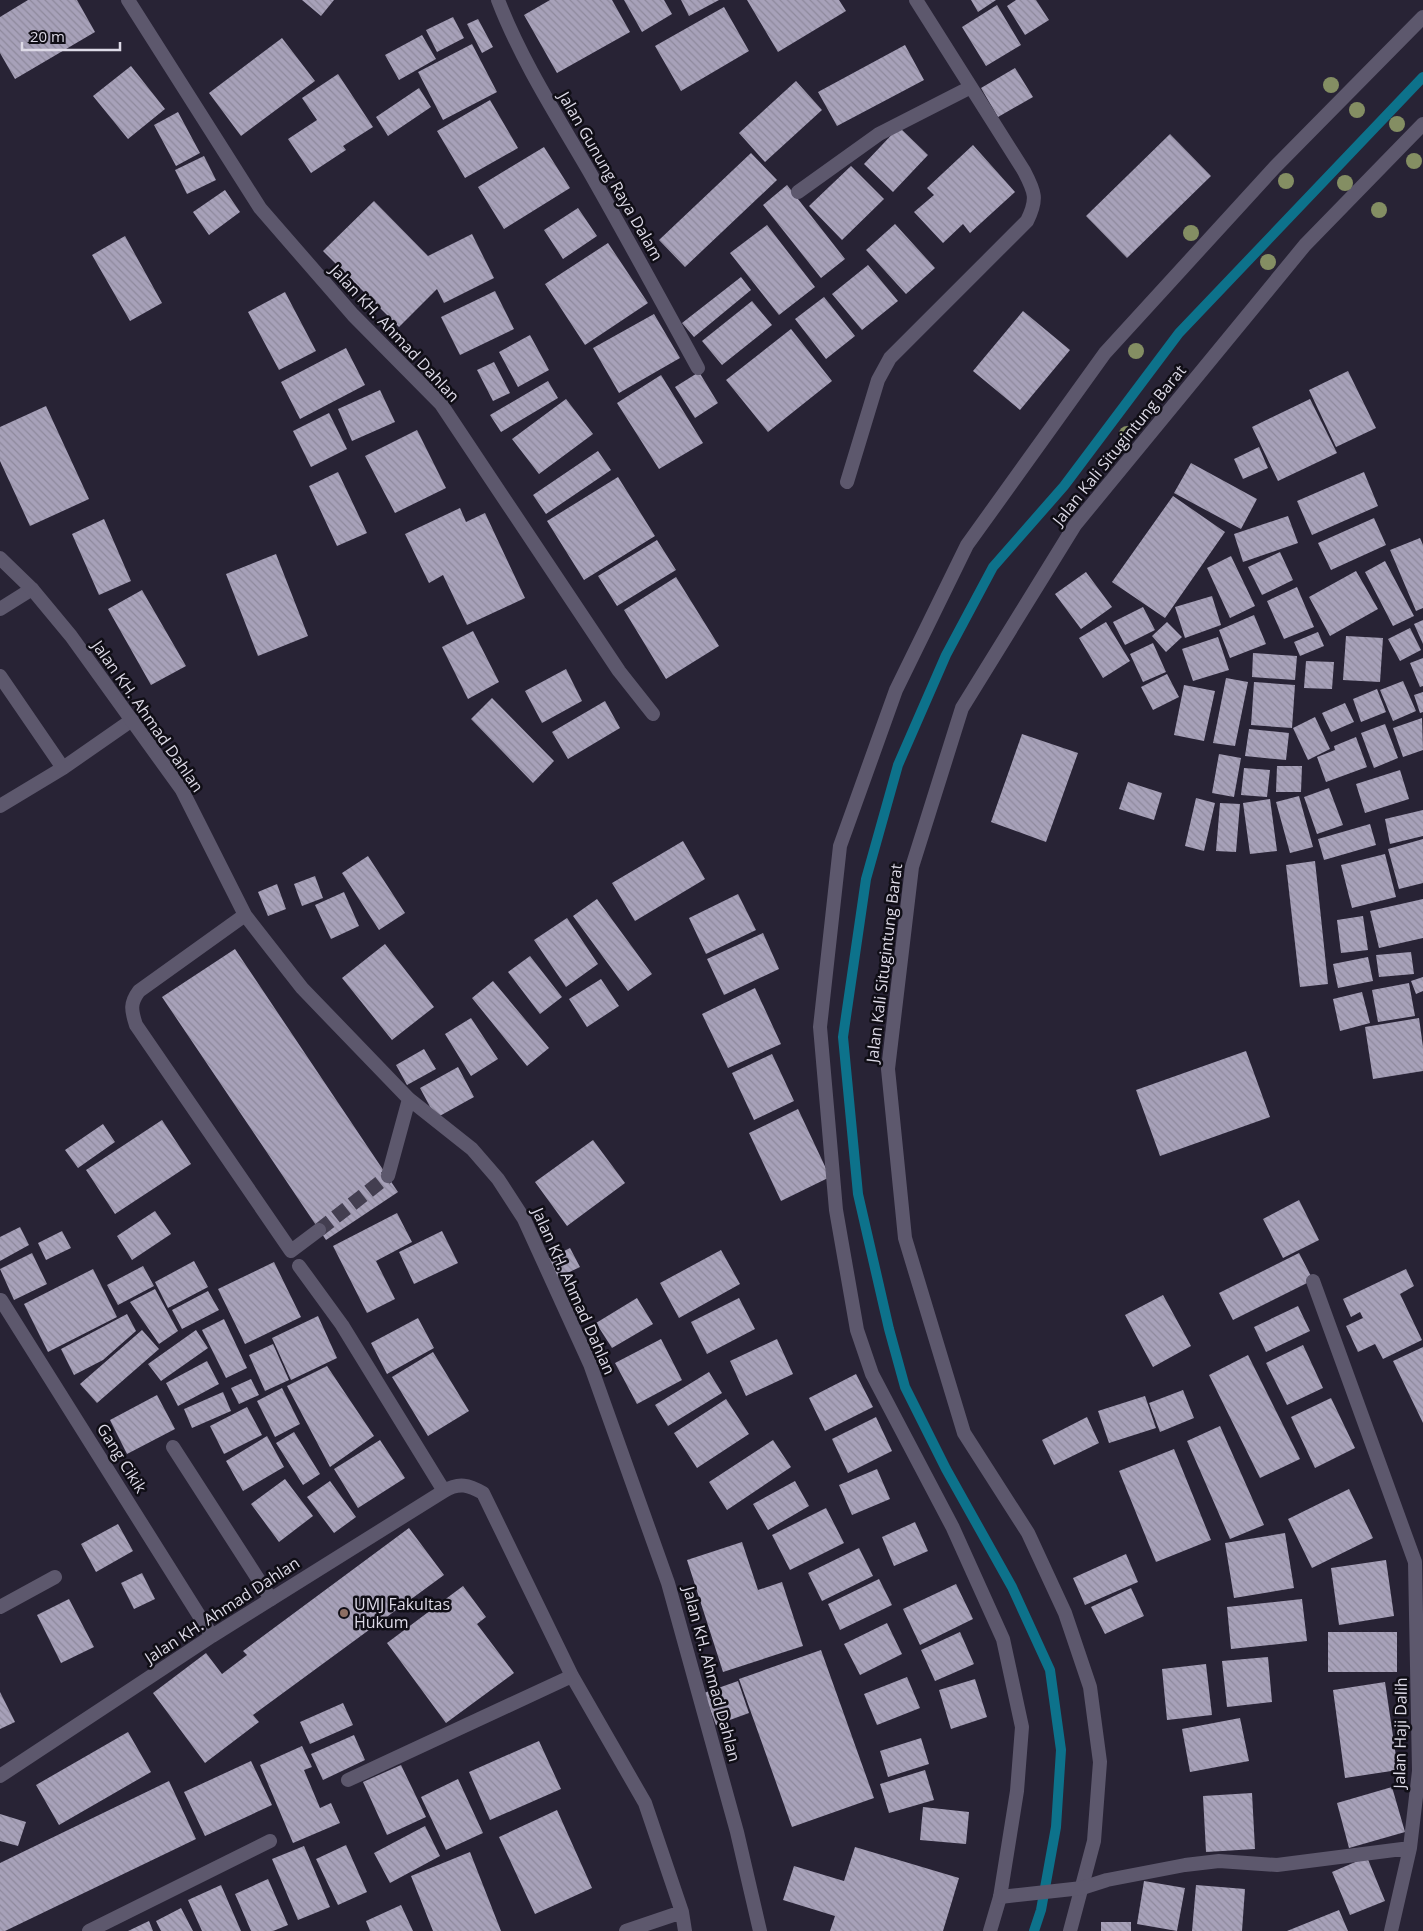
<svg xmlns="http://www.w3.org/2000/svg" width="1423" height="1931" font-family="'Open Sans',sans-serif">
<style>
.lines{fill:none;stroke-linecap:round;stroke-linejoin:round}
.stream{stroke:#0d728b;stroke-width:10}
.building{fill:url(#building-back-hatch)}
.minor-tunnel{stroke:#433e50;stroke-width:14;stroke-dasharray:14 7;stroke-linecap:butt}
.service{stroke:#5d586d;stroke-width:14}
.minor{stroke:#5d586d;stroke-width:14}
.tree{fill:#848e63}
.education-dot{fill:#8d6e63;stroke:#100e16;stroke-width:2}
.labels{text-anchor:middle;stroke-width:5;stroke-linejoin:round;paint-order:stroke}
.street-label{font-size:16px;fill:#dddae7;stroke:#100e16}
.poi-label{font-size:16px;fill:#dddae7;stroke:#100e16;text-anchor:start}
</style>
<defs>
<pattern id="building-back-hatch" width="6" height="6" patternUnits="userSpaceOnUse" patternTransform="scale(1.25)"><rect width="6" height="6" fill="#a7a1b9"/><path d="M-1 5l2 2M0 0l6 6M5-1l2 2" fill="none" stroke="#8e899c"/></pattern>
</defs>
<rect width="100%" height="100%" fill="#282335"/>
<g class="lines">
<path class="stream" d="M1034 1931 1041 1910 1056 1827 1061 1750 1050 1670 1012 1587 946 1469 905 1387 889 1329 858 1194 843 1037 866 879 898 765 946 655 993 567 1064 486 1179 333 1423 77"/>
</g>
<path class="building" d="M28 0H77L95 32 15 79 0 53V17Z
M302 0H334L321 16Z
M550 0H612L630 32 557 73 524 15Z
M624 0H664L672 14 642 32Z
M681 0H719L689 16Z
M747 0H839L846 11 778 52Z
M971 0H996L978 12Z
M1016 0H1036L1049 20 1025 35 1007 6Z
M997 5 1021 45 986 66 962 27Z
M724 7 749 51 681 91 655 46Z
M453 17 464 38 437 52 426 30Z
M478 19 493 47 482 53 467 24Z
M422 35 436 59 399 80 385 55Z
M282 38 315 81 241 136 209 93Z
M472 44 497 92 443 120 418 72Z
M905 45 924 80 837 126 818 92Z
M131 66 165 109 128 139 93 96Z
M1015 68 1033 97 998 117 981 88Z
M338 74 373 127 343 146 346 150 311 173 288 139 317 120 302 98Z
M796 81 822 110 765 162 739 133Z
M419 88 431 107 388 136 376 117Z
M490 100 518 148 465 178 437 131Z
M178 112 200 153 176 166 154 125Z
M899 127 928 155 893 192 864 164Z
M1170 134 1211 176 1127 258 1086 216Z
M973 145 1015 192 970 233 963 224 943 243 914 212 934 195 927 188Z
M544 147 570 188 504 229 478 187Z
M751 153 777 180 685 267 659 240Z
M204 156 216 180 187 194 175 170Z
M851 166 884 199 842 240 809 206Z
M787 185 845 259 821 278 763 205Z
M225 190 240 212 209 235 193 212Z
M374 201 428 256 472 234 494 278 444 303 437 289 399 327 323 251Z
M578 208 597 236 563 259 544 230Z
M895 224 935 268 906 294 866 250Z
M767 225 815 287 779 315 730 253Z
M125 236 162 303 130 321 92 255Z
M608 243 648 303 585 345 545 284Z
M868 265 898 301 862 330 832 294Z
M741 277 751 290 694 337 682 323Z
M495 291 514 329 460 355 441 317Z
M285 292 316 351 279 370 248 312Z
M824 297 855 336 826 359 795 319Z
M752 301 772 325 722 365 702 341Z
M1023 311 1070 350 1020 410 973 371Z
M654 314 680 358 619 393 593 348Z
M791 329 832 381 768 432 726 380Z
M530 335 549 370 518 387 499 352Z
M346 348 365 385 300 419 281 382Z
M494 362 510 393 493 401 477 370Z
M1348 371 1376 428 1336 447 1309 390Z
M699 372 718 403 695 418 675 387Z
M661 375 703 443 659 469 617 403Z
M548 381 558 398 501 432 490 415Z
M380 390 395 422 352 441 338 409Z
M566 399 593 434 539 474 512 439Z
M1310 399 1337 453 1278 481 1252 427Z
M46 406 89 499 30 526 0 461V427Z
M329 413 347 449 311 467 293 431Z
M417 430 446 488 395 513 365 456Z
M1259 447 1268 468 1243 479 1234 459Z
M598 451 611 470 546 514 533 495Z
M1191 463 1257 499 1241 529 1174 493Z
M338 472 367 533 337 546 309 486Z
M1364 472 1378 506 1312 535 1297 501Z
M618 477 655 536 584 580 547 521Z
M1173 496 1225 532 1165 618 1112 582Z
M460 508 466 522 485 513 525 598 467 625 443 575 429 583 405 534Z
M1288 516 1298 543 1243 562 1234 534Z
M1374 518 1386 545 1331 570 1318 543Z
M104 519 131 581 99 595 72 534Z
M1420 538 1423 545V608L1416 611 1390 550Z
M657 540 676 570 617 606 598 576Z
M1280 552 1293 580 1262 595 1248 567Z
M276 554 308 636 258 656 226 574Z
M1231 556 1255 606 1230 618 1207 568Z
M1385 561 1414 616 1393 626 1365 572Z
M1356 571 1378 609 1330 636 1309 597Z
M1086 572 1112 607 1081 629 1055 594Z
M676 577 719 646 666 679 624 610Z
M1297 587 1314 627 1284 639 1267 601Z
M142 590 186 666 151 685 108 609Z
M1212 596 1221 625 1185 638 1175 607Z
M1143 607 1155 630 1125 645 1113 622Z
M1254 615 1266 644 1230 658 1219 630Z
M1423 620V644L1414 624Z
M1106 622 1130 661 1103 678 1079 638Z
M1167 622 1182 637 1166 652 1152 636Z
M1410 628 1421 650 1400 661 1388 639Z
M473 631 499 682 468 699 442 647Z
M1318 632 1324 646 1300 656 1294 642Z
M1346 636 1383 638 1380 682 1343 680Z
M1218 637 1229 670 1193 681 1182 649Z
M1153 643 1166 672 1143 682 1130 654Z
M1253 653 1297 656 1295 680 1252 677Z
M1423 658V686L1420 687 1410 663Z
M1306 661 1334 662 1332 689 1304 688Z
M566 669 582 701 542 723 525 691Z
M1167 674 1179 697 1153 710 1141 687Z
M1226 678 1248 682 1235 746 1213 743Z
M1403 681 1416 711 1393 721 1380 690Z
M1254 682 1295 685 1292 728 1251 725Z
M1184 685 1215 691 1204 741 1174 735Z
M1377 689 1386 712 1361 722 1353 699Z
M1423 692V712L1420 713 1414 695Z
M492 698 554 761 533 783 471 719Z
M605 701 620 728 568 759 552 732Z
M1345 703 1354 722 1331 732 1322 713Z
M1315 717 1330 749 1308 760 1293 728Z
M1422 718 1423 750 1403 757 1393 728Z
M1385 724 1398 758 1374 768 1361 733Z
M1249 729 1289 733 1286 760 1245 756Z
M1022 734 1078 753 1046 842 991 822Z
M1356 737 1367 767 1326 782 1317 757 1335 750 1334 746Z
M1219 754 1241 758 1234 797 1212 793Z
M1277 766H1302L1301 792H1276Z
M1244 768 1270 770 1267 797 1241 795Z
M1400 770 1409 799 1365 813 1356 784Z
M1128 782 1162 793 1154 820 1119 809Z
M1329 788 1343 825 1317 834 1304 797Z
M1299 796 1313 847 1290 853 1276 802Z
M1196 798 1215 803 1204 851 1185 846Z
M1270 799 1277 851 1250 854 1243 803Z
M1220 803 1240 804 1236 852 1216 851Z
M1423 810V836L1390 844 1385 819Z
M1370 824 1376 845 1324 860 1318 839Z
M1423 839V883L1399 889 1388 849Z
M683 841 705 879 635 921 612 883Z
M1385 854 1396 897 1352 908 1341 865Z
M368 856 405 913 379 930 342 873Z
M1315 861 1328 984 1300 987 1286 865Z
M315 876 323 898 302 906 294 884Z
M277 884 286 909 268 916 258 892Z
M344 892 359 926 331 939 315 905Z
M738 894 756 930 706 954 689 918Z
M597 899 652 974 628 991 573 916Z
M1423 899V938L1379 948 1370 911Z
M1363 916 1368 950 1341 953 1337 920Z
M567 918 598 964 566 987 534 940Z
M763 933 779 969 724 995 707 959Z
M385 944 434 1007 392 1040 342 978Z
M235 949 398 1192 326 1240 162 997Z
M1411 952 1414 974 1379 977 1376 955Z
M530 956 562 997 540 1014 508 972Z
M1368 957 1373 981 1338 988 1333 964Z
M1423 977V991L1416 994 1411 981Z
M601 979 619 1006 587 1027 569 999Z
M493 981 549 1048 527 1066 472 998Z
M1409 983 1415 1016 1378 1022 1372 990Z
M755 988 781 1044 728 1068 702 1014Z
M1362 992 1370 1023 1340 1031 1333 999Z
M471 1018 498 1059 471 1076 445 1034Z
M1419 1018 1423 1047V1071L1373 1079 1365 1027Z
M424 1049 436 1069 407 1085 396 1065Z
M1246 1051 1270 1117 1160 1156 1136 1090Z
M772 1054 794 1101 754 1120 732 1073Z
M458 1067 474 1097 436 1118 420 1088Z
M798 1109 830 1177 781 1201 749 1133Z
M162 1120 191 1164 115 1214 86 1170Z
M103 1124 115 1142 78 1168 65 1150Z
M593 1140 625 1183 567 1226 535 1182Z
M1299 1200 1319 1240 1283 1258 1263 1219Z
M155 1211 171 1234 132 1260 117 1236Z
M397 1213 412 1242 376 1261 395 1299 367 1313 333 1246Z
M20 1227 29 1245 0 1261V1237Z
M62 1231 71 1248 46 1260 38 1243Z
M442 1231 458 1263 414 1284 399 1252Z
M570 1248 580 1267 557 1278 548 1259Z
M721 1250 740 1284 679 1318 660 1283Z
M32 1253 47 1284 14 1300 0 1269Z
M1299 1253 1313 1280 1233 1320 1219 1293Z
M194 1261 208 1287 168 1308 155 1282Z
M274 1262 301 1317 245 1344 218 1289Z
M143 1266 154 1286 118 1305 107 1285Z
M93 1269 117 1317 48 1352 24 1304Z
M1406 1269 1414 1286 1400 1294 1422 1340 1383 1359 1375 1344 1358 1352 1346 1326 1363 1318 1360 1312 1351 1317 1343 1299Z
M155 1289 178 1331 159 1344 130 1302Z
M208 1291 219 1310 182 1329 172 1310Z
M1163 1295 1191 1346 1153 1367 1125 1315Z
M637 1298 653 1324 612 1348 596 1323Z
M739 1298 755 1329 707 1354 691 1322Z
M1298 1306 1310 1331 1266 1352 1254 1327Z
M127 1314 136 1331 103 1360 74 1375 61 1349Z
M318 1316 337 1358 291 1380 272 1338Z
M418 1318 434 1348 387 1374 371 1343Z
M224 1319 247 1368 226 1378 202 1330Z
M142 1330 159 1349 97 1403 80 1384Z
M196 1330 208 1348 161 1381 148 1364Z
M661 1339 682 1380 637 1404 615 1363Z
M777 1339 793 1374 746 1396 730 1361Z
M273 1344 289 1380 265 1391 249 1355Z
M1303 1345 1323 1388 1287 1405 1266 1363Z
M1423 1347V1423L1393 1361Z
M433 1352 469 1411 428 1436 392 1377Z
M1248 1355 1300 1459 1260 1478 1209 1375Z
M207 1361 219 1384 178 1406 166 1383Z
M327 1366 374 1436 330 1467 287 1386Z
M709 1372 722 1393 668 1426 655 1405Z
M856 1374 873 1407 825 1431 809 1398Z
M251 1379 259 1395 239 1404 231 1388Z
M282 1388 300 1424 275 1437 257 1401Z
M1183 1390 1194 1418 1160 1432 1149 1403Z
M223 1392 231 1411 192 1428 184 1409Z
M157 1395 175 1429 127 1454 110 1420Z
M1145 1396 1156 1428 1109 1443 1098 1411Z
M1331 1398 1355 1448 1315 1468 1291 1417Z
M726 1399 749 1434 697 1468 674 1433Z
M247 1407 262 1435 224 1454 210 1426Z
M876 1417 892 1451 848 1473 832 1439Z
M1087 1417 1099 1443 1054 1465 1042 1440Z
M1220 1426 1264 1525 1230 1539 1187 1441Z
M294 1432 320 1474 303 1485 276 1443Z
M267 1436 284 1467 243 1491 226 1461Z
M380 1440 405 1478 358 1508 334 1469Z
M773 1440 791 1467 727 1510 709 1482Z
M1174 1449 1211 1540 1156 1562 1119 1471Z
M877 1469 890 1499 852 1515 839 1485Z
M285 1479 313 1516 279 1542 251 1504Z
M330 1481 356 1517 334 1533 307 1497Z
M795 1481 809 1506 768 1530 753 1504Z
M1349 1489 1373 1538 1312 1568 1288 1519Z
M826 1508 844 1543 790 1570 772 1535Z
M915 1522 928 1551 894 1566 882 1537Z
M118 1524 133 1551 96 1572 81 1544Z
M409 1528 444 1575 253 1715 259 1722 205 1763 153 1693 206 1653 222 1674 247 1655 243 1651Z
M1285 1533 1294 1588 1234 1598 1225 1543Z
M742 1542 758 1590 782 1582 803 1646 723 1672 687 1560Z
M859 1548 873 1576 822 1601 808 1573Z
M1126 1554 1138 1582 1085 1605 1073 1578Z
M1386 1560 1394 1616 1339 1625 1331 1568Z
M142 1573 155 1599 134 1609 121 1583Z
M879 1579 892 1605 840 1630 828 1604Z
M956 1584 973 1619 920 1645 903 1609Z
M463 1586 486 1617 477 1624 514 1673 446 1723 387 1643Z
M1131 1588 1144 1616 1105 1634 1091 1607Z
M69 1599 94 1647 61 1663 37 1615Z
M1302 1599 1307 1641 1231 1649 1227 1607Z
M887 1623 902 1654 860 1675 844 1644Z
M960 1632 974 1664 935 1681 921 1650Z
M1328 1632H1397V1672H1328Z
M821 1650 874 1798 792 1827 739 1679Z
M1268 1657 1272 1702 1227 1707 1222 1661Z
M1206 1664 1212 1715 1167 1720 1162 1669Z
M907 1677 920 1708 877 1725 864 1694Z
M975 1679 987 1717 951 1729 939 1690Z
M738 1681 749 1713 716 1725 704 1693Z
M1385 1682 1398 1770 1345 1778 1333 1690Z
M0 1692 15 1722 0 1729Z
M343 1703 353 1725 310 1744 300 1722Z
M1240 1718 1249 1761 1190 1772 1182 1729Z
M128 1732 151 1772 59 1825 36 1785Z
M354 1735 365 1760 323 1780 311 1754Z
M921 1738 929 1764 888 1777 880 1751Z
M539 1741 561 1789 490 1820 469 1772Z
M302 1746 312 1767 304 1770 320 1808 331 1803 340 1823 293 1843 260 1765Z
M251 1761 272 1805 205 1836 184 1792Z
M401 1765 426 1817 387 1835 363 1782Z
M925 1770 934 1800 889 1813 880 1784Z
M458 1779 483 1833 446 1850 421 1797Z
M169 1781 196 1839 5 1931H0V1863Z
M1392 1787 1405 1832 1349 1848 1337 1803Z
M1252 1793 1255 1849 1206 1852 1203 1796Z
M923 1807 969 1812 966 1844 920 1840Z
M557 1810 592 1888 535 1914 499 1837Z
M0 1814 26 1822 18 1846 0 1841Z
M425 1826 440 1856 390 1883 374 1853Z
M346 1845 367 1892 338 1905 316 1859Z
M304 1846 330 1907 298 1920 272 1859Z
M855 1847 959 1878 943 1931H830L835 1916 783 1900 794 1866 844 1881Z
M470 1852 501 1931H433L411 1876Z
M1367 1857 1385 1901 1350 1915 1332 1872Z
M268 1879 288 1925 273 1931H251L235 1894Z
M1144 1881 1185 1888 1177 1931 1137 1924Z
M221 1885 241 1931H202L188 1900Z
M1196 1885 1245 1889 1242 1931H1192Z
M401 1905 413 1931H370L366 1921Z
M181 1908 193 1931H161L156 1921Z
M1339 1910 1348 1931H1287Z
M149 1921 153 1931H128Z
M1101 1922H1131V1931H1101Z"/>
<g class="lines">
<path class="minor-tunnel" d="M319 1230 388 1176"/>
<path class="service" d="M0 609 32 589
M0 676 63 768
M0 806 63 768 132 720
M173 1447 271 1599
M0 1607 55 1577
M89 1931 270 1841
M990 1931 1000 1897 1017 1791 1022 1727 1003 1639 953 1528 872 1374 857 1330 836 1210 820 1027 840 846 896 690 967 545 1105 353 1275 167 1423 17
M1070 1931 1094 1841 1100 1762 1090 1687 1065 1613 1028 1533 964 1433 905 1238 888 1069 912 867 962 708 1075 525 1305 245 1423 124"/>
<path class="minor" d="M128 0 260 208 353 315 441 404 619 671 653 714
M498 0C521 60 557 116 589 171 626 236 662 302 698 368
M798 192 879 134 971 87
M847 482 878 380 890 358 1027 221C1038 199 1035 192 1024 171L916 0
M0 558 32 589 71 636 182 790 245 915 302 988 409 1099 472 1149 498 1179 524 1219 590 1364 668 1583 737 1832 760 1931
M245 915 139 991C130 1003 131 1010 136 1025L291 1251 319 1230
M388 1176 409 1099
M299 1266 342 1325 444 1491
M1313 1281 1415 1562 1419 1771 1410 1848 1391 1931
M1 1300 212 1636
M0 1776 212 1636 444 1491C459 1482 469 1485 483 1493L572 1676 645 1803 682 1912 685 1931
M348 1780 572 1676
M1000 1897 1082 1888 1107 1880 1185 1865 1219 1861 1277 1865 1410 1848
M626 1931 682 1912"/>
</g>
<g class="tree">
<circle cx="1331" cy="85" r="8"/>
<circle cx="1357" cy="110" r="8"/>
<circle cx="1397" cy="124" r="8"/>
<circle cx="1414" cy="161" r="8"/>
<circle cx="1286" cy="181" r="8"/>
<circle cx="1345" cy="183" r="8"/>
<circle cx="1379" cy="210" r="8"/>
<circle cx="1191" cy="233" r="8"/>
<circle cx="1268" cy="262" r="8"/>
<circle cx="1136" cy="351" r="8"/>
<circle cx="1127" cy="434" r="8"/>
</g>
<circle class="education-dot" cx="344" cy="1613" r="5"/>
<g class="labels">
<g class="street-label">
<text transform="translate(611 176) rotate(60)" y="6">Jalan Gunung Raya Dalam</text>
<text transform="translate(395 333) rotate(47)" y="6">Jalan KH. Ahmad Dahlan</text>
<text transform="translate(1119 445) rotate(-51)" y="6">Jalan Kali Situgintung Barat</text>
<text transform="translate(148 716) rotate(55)" y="6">Jalan KH. Ahmad Dahlan</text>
<text transform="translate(884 963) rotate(-83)" y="6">Jalan Kali Situgintung Barat</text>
<text transform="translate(574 1291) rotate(66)" y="6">Jalan KH. Ahmad Dahlan</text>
<text transform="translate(122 1458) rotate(58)" y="6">Gang Cikik</text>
<text transform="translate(222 1610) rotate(-33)" y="6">Jalan KH. Ahmad Dahlan</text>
<text transform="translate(712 1674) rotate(75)" y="6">Jalan KH. Ahmad Dahlan</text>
<text transform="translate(1400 1733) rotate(-89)" y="6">Jalan Haji Dalih</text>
</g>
<g class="poi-label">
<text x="354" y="1610">UMJ Fakultas<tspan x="354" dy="18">Hukum</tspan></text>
</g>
</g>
<path d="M22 42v8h98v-8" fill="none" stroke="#dddae7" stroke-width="2.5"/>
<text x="30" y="42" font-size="15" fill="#dddae7" stroke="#100e16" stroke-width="4" paint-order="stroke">20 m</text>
</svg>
